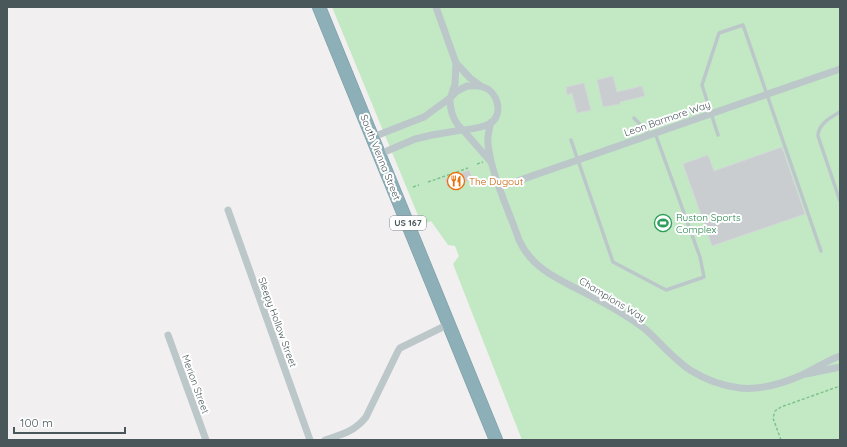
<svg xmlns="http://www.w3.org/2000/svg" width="847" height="447" font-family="Quicksand,sans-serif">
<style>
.green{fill:#c2e9c4}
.building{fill:#c9cdd0;stroke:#d3d7d9}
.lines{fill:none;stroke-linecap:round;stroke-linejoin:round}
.highway-casing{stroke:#779ba3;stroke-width:14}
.path{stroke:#7ec38a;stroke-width:1.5;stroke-dasharray:3 2;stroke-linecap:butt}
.lane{stroke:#bcc7ca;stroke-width:3.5}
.street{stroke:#bcc7ca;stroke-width:7}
.highway{stroke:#8cafb8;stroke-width:13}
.labels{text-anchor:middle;stroke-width:4;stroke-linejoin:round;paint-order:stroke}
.shield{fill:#fff;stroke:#80898c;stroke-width:1}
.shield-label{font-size:9px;font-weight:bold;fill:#49575a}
.street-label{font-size:10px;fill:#49575a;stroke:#fff}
.food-label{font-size:10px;fill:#c56008;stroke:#fff;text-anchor:start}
.leisure-label{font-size:10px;fill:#27864d;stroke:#fff;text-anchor:start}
</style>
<rect width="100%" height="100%" fill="#f1efef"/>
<path class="green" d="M332 7H840V440H522L453 264 459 256 455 246 448 245 431 221 422 225Z"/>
<path class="building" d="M613 76 617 92 642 86 645 96 620 102V104L603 107 597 80Z
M584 83 591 110 577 113 572 93 567 95 566 87Z
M782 147 805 214 712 246 683 164 708 155 714 171Z
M469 170 473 179 448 188 445 179Z"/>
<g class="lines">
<g class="highway-casing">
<path id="highway" d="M319 7 496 440"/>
</g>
<path class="path" d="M477 164 483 162
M428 182 468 168
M413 187 419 185
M781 440 773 418 775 411 781 407 840 386"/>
<path class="lane" d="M840 112C831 117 818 124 818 136L840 201
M634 118 650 135
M718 135 702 85 719 33 743 25 821 251
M571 140 613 262 666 290 704 277 700 257 655 133"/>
<path class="street" d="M436 7 456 63 455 84 451 96
M456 63 470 78 481 86
M467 86C472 86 478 85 483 87 497 91 504 113 491 123 483 128 472 129 463 130 453 122 450 110 450 98L457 91Z
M491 122C489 130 487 137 488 144 491 174 509 211 519 240 533 271 563 281 591 296 609 305 628 316 645 329 660 342 673 359 690 370 706 380 722 386 740 388 760 390 784 383 802 375 815 369 826 361 840 356
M463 130 491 162
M373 137 424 117 450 98
M380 154 415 139 432 135 462 130
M500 187 840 69
M228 210 310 440
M168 335 206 440
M806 374 840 367
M325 440C342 434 354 432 366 417L398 351 400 348 449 324"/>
<use href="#highway" class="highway"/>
</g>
<defs>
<g id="restaurant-ring" transform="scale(0.9)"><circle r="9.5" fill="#fff" stroke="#e8710a" stroke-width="1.5"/><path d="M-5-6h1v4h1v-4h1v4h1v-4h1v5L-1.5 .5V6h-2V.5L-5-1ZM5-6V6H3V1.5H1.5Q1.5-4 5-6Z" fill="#e8710a"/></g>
<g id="stadium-ring" transform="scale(0.9)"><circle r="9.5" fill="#fff" stroke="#2e9e5b" stroke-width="1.5"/><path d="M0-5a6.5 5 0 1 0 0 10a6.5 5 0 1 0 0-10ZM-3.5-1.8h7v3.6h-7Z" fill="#2e9e5b"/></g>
</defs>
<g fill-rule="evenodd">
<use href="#restaurant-ring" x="456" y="181"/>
<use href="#stadium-ring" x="663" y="223"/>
</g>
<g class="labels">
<rect class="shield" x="390" y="216" width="36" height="14" rx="3"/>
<g class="shield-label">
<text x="408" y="226">US 167</text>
</g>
<g class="street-label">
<text transform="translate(667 118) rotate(-19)" y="4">Leon Barmore Way</text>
<text transform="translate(381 157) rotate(68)" y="4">South Vienna Street</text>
<text transform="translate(613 299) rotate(31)" y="4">Champions Way</text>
<text transform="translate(278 322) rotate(70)" y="4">Sleepy Hollow Street</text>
<text transform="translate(196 384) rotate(70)" y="4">Merion Street</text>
</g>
<g class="food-label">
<text x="469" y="185">The Dugout</text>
</g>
<g class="leisure-label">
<text x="676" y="221">Ruston Sports<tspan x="676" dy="12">Complex</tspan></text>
</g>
</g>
<rect width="847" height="447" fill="none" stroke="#49575a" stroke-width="16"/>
<path d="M14 427v6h111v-6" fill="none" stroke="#49575a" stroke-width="2"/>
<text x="20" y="427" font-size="12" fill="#49575a" stroke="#ffffff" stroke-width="3" paint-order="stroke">100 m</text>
</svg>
